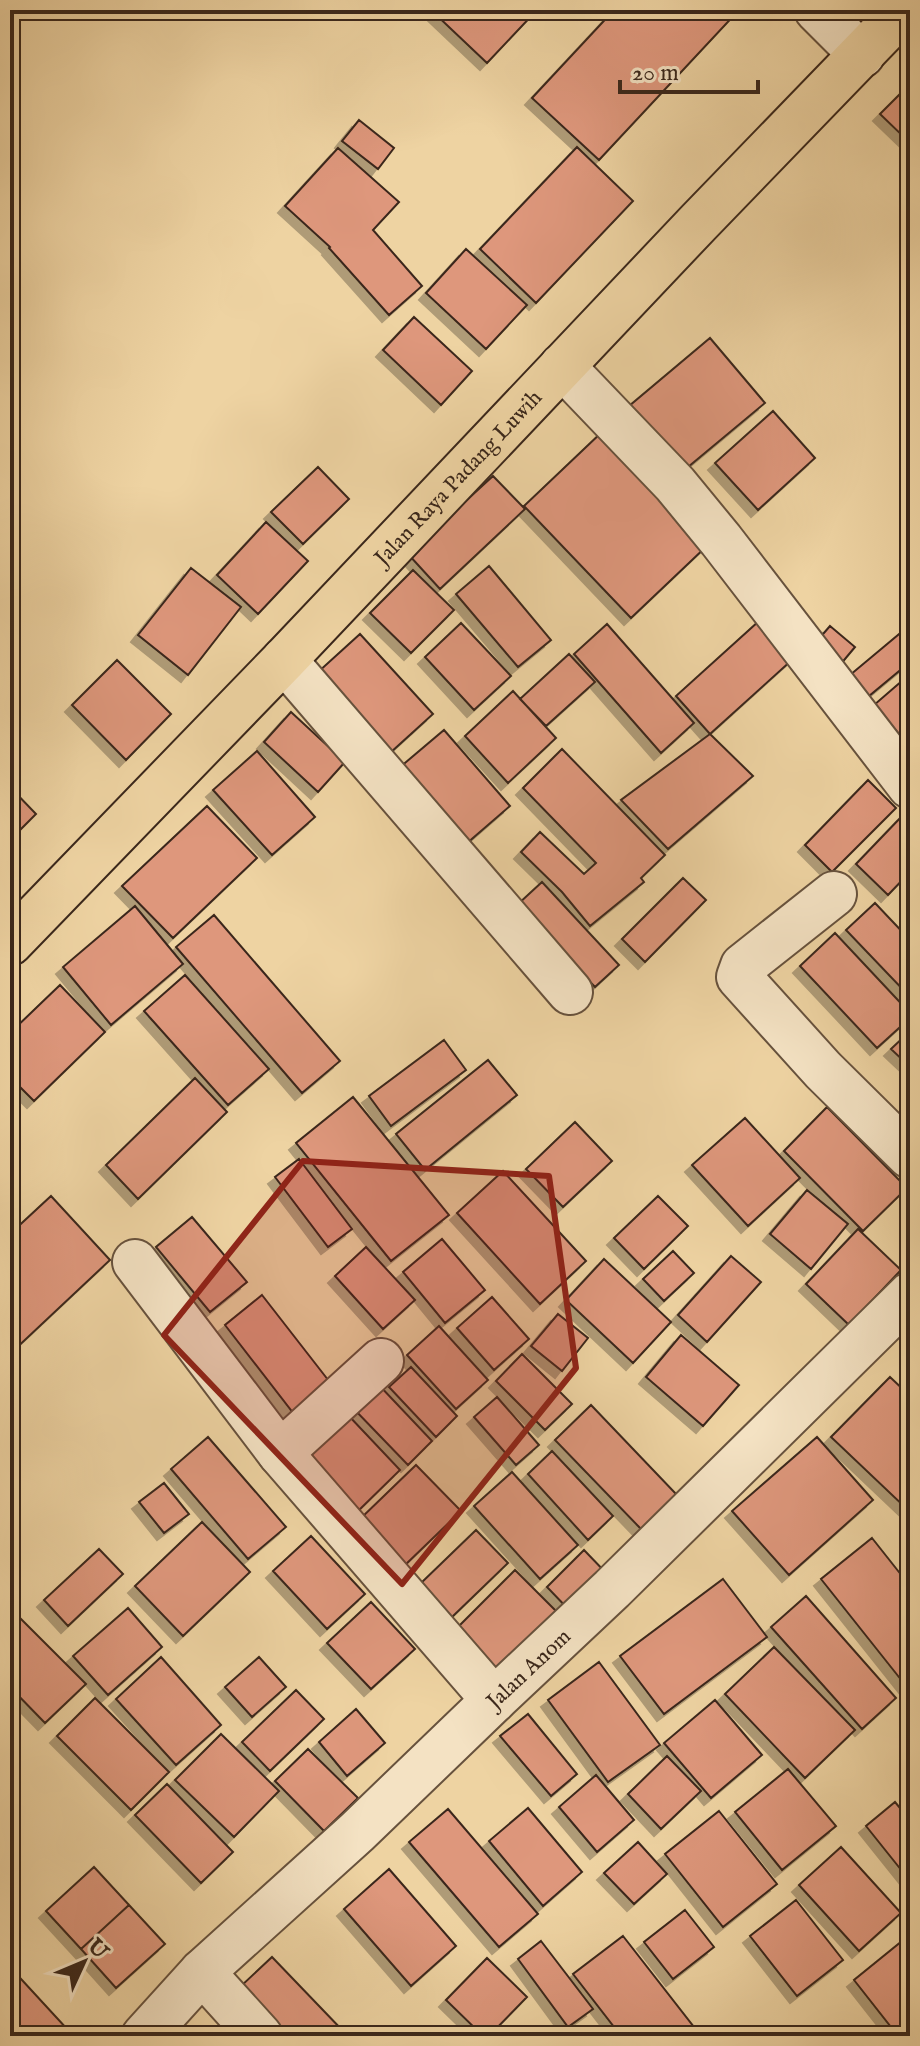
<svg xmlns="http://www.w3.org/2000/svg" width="920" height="2046" font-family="'IM FELL English',serif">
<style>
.building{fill:#de977c;stroke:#3a271b;stroke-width:2;filter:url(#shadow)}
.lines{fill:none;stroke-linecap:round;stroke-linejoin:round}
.minor-casing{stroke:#67523d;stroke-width:48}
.major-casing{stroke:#3a271b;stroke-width:48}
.minor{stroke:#f4e2c3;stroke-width:44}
.major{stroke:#eed3a2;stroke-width:44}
.marked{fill:#8f2418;fill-opacity:0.2;stroke:#8f2418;stroke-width:6;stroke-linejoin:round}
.labels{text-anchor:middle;stroke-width:8;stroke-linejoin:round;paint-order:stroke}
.street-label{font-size:22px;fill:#3a271b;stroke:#f4e2c3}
</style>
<defs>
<filter id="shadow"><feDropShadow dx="-7" dy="7" stdDeviation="0" flood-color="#0004"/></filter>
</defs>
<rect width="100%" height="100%" fill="#eed3a2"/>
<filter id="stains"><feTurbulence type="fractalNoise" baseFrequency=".0025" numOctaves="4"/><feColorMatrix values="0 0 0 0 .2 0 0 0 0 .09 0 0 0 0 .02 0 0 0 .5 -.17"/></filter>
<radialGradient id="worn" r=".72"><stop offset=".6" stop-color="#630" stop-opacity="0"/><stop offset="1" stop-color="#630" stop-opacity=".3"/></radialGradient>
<path class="building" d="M431 10H537L487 63Z
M614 10H739L599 160 532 98Z
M910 84V143L880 114Z
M359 120 394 148 378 169 342 141Z
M577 147 633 201 536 303 480 249Z
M338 148 399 202 373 230 422 286 389 315 329 248 330 247 285 206Z
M466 249 527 305 486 349 426 293Z
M414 317 472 371 441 405 383 350Z
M710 338 765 403 676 477 622 412Z
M773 411 815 458 758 510 715 463Z
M603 431 710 543 631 618 524 506Z
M318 467 349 499 303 544 271 512Z
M493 476 525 509 440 589 408 554Z
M266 522 308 561 258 614 217 575Z
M489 566 551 640 518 667 456 594Z
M191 568 241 607 188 675 138 635Z
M413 570 454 610 411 653 370 613Z
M759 621 793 659 710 734 676 696Z
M461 623 511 676 474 710 425 657Z
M607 624 694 723 661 753 574 654Z
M910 625V662L863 701 844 680Z
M830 626 855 647 835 671 810 649Z
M360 634 433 714 390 753 317 673Z
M569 654 595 682 546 726 520 699Z
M117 660 171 714 126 760 72 705Z
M910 674V747L874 705Z
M513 691 556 738 508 783 465 736Z
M291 712 345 762 318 792 264 742Z
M444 730 510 806 466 844 399 768Z
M710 734 753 776 668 849 621 800Z
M562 749 665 855 641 878 644 882 590 926 562 892 521 852 540 832 584 874 596 863 523 788Z
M257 751 315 817 272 855 213 790Z
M868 780 896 808 832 872 805 845Z
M10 787 36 814 10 840Z
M207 806 257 858 173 938 122 886Z
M904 814 910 820V872L888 895 856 864Z
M683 878 706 900 645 962 622 939Z
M542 882 619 965 595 987 517 905Z
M875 903 910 940V997L846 930Z
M135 906 183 964 111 1025 63 967Z
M214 915 340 1061 302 1093 176 947Z
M835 933 910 1013V1018L877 1048 800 966Z
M185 975 269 1069 228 1105 144 1011Z
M60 985 105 1032 34 1101 10 1077V1033Z
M910 1031V1067L891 1049Z
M444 1040 466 1070 391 1126 369 1096Z
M488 1060 517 1095 425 1170 396 1134Z
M195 1078 227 1112 138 1199 106 1165Z
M353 1097 449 1215 391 1261 296 1143Z
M827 1107 907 1188 863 1231 784 1151Z
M745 1118 800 1178 748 1226 692 1165Z
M575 1122 612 1161 563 1207 526 1169Z
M299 1159 352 1229 328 1247 275 1177Z
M503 1171 586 1261 540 1304 457 1213Z
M807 1190 848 1224 811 1269 770 1234Z
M51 1196 110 1260 10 1354V1234Z
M658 1196 688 1226 644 1269 614 1238Z
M192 1217 247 1282 210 1312 156 1247Z
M858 1229 901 1270 849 1325 806 1284Z
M442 1239 485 1290 445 1323 403 1272Z
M366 1247 415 1300 383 1329 335 1276Z
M673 1251 694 1273 664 1301 643 1279Z
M731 1256 761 1282 707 1342 678 1315Z
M604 1259 671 1322 633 1363 566 1300Z
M262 1295 332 1385 294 1414 225 1325Z
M492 1297 529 1339 494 1370 457 1328Z
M558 1314 588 1338 562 1371 531 1346Z
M439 1326 488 1380 456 1409 407 1355Z
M681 1335 739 1385 703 1426 646 1377Z
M522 1354 572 1404 545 1430 496 1381Z
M411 1367 457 1416 436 1437 389 1387Z
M890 1377 910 1396V1512L831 1437Z
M377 1383 432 1441 408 1465 352 1407Z
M497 1397 539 1445 516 1465 474 1417Z
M591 1405 677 1495 641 1529 555 1440Z
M348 1415 400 1470 355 1514 302 1459Z
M208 1437 286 1527 248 1559 171 1469Z
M817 1437 873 1500 789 1575 732 1511Z
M552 1451 613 1516 588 1540 528 1474Z
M416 1465 461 1511 403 1567 358 1521Z
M512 1472 578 1545 540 1579 474 1506Z
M164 1483 189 1514 164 1533 139 1502Z
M202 1522 250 1572 183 1636 135 1586Z
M476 1530 508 1563 451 1618 419 1585Z
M311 1536 365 1594 327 1629 273 1571Z
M872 1538 910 1586V1691L821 1579Z
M99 1549 123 1574 68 1626 44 1600Z
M584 1550 609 1576 571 1612 547 1587Z
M515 1570 564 1619 503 1680 454 1631Z
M723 1579 767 1637 664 1714 620 1656Z
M806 1596 896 1698 862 1729 771 1627Z
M371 1602 415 1649 371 1689 327 1643Z
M128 1608 162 1647 108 1695 73 1656Z
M17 1615 86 1684 45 1723 10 1687V1622Z
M774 1647 855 1730 805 1778 725 1694Z
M161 1657 221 1725 176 1765 116 1699Z
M259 1657 286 1687 252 1717 225 1687Z
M599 1662 660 1745 608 1782 548 1700Z
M296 1690 324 1719 270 1771 242 1742Z
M95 1698 169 1772 131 1810 57 1736Z
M715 1700 762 1755 711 1798 664 1743Z
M356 1709 385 1743 347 1776 319 1742Z
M528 1714 577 1774 551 1796 500 1736Z
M221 1734 279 1791 234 1837 175 1780Z
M308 1749 358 1798 324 1831 275 1781Z
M667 1756 701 1791 661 1829 628 1794Z
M788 1769 836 1826 782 1870 735 1812Z
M596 1775 634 1820 597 1852 559 1807Z
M167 1784 233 1852 201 1883 135 1815Z
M895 1802 910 1820V1881L866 1826Z
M528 1808 582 1872 543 1906 489 1841Z
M448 1809 538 1914 499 1947 409 1842Z
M719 1811 777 1884 723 1927 665 1854Z
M638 1842 667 1874 634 1904 604 1873Z
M841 1847 901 1913 859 1951 799 1885Z
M94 1867 129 1905 81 1949 46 1911Z
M389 1869 456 1946 411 1986 344 1909Z
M796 1900 843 1960 797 1996 750 1936Z
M129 1905 165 1944 116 1988 81 1949Z
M685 1910 714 1947 673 1979 644 1942Z
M623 1936 701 2036H621L573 1974Z
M907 1937 910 1941V2036H898L854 1980Z
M541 1941 593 2009 568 2027 518 1959Z
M272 1957 344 2032 339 2036H287L240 1987Z
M487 1958 527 1997 489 2036H483L446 2000Z
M10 1967 68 2030 62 2036H10Z"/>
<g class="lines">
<g class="minor-casing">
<g id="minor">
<path d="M817 10 862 55"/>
<path d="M562 366 675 484 721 540 910 786"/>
<path d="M284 660 570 992"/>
<path d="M834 894 743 966 739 977 823 1070 910 1156"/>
<path d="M135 1262 280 1453 494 1700"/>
<path d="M280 1453 381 1361"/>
<path d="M202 1972 260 2036"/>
<path id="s1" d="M144 2036 202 1972 357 1832 494 1700 612 1589 910 1295"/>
</g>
</g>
<g class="major-casing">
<g id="major">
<path id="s2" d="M10 943 284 660 698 223 904 10"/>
</g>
</g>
<use href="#minor" class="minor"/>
<use href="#major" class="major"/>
</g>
<path class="marked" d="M303 1161 549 1176 576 1368 402 1584 164 1335Z"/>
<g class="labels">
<g class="street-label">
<text dy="8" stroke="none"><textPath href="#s2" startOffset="646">Jalan Raya Padang Luwih</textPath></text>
<text dy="8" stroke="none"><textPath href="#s1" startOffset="532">Jalan Anom</textPath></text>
</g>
</g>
<rect width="920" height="2046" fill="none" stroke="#eed3a2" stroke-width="40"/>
<rect x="12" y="12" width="896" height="2022" fill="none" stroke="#3a271b" stroke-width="4"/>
<rect x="20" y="20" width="880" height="2006" fill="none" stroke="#3a271b" stroke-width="2"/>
<g transform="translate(84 1962) rotate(46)" stroke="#f4e2c3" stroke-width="6" paint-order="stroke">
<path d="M0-6L14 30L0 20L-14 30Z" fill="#3a271b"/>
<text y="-12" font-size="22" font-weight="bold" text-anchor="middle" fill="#3a271b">U</text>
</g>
<path d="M620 80v12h138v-12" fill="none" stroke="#3a271b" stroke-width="4"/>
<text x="632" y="80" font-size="24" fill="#3a271b" stroke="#f4e2c3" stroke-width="6" paint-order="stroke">20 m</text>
<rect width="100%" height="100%" filter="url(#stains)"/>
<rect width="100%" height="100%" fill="url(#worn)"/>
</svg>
